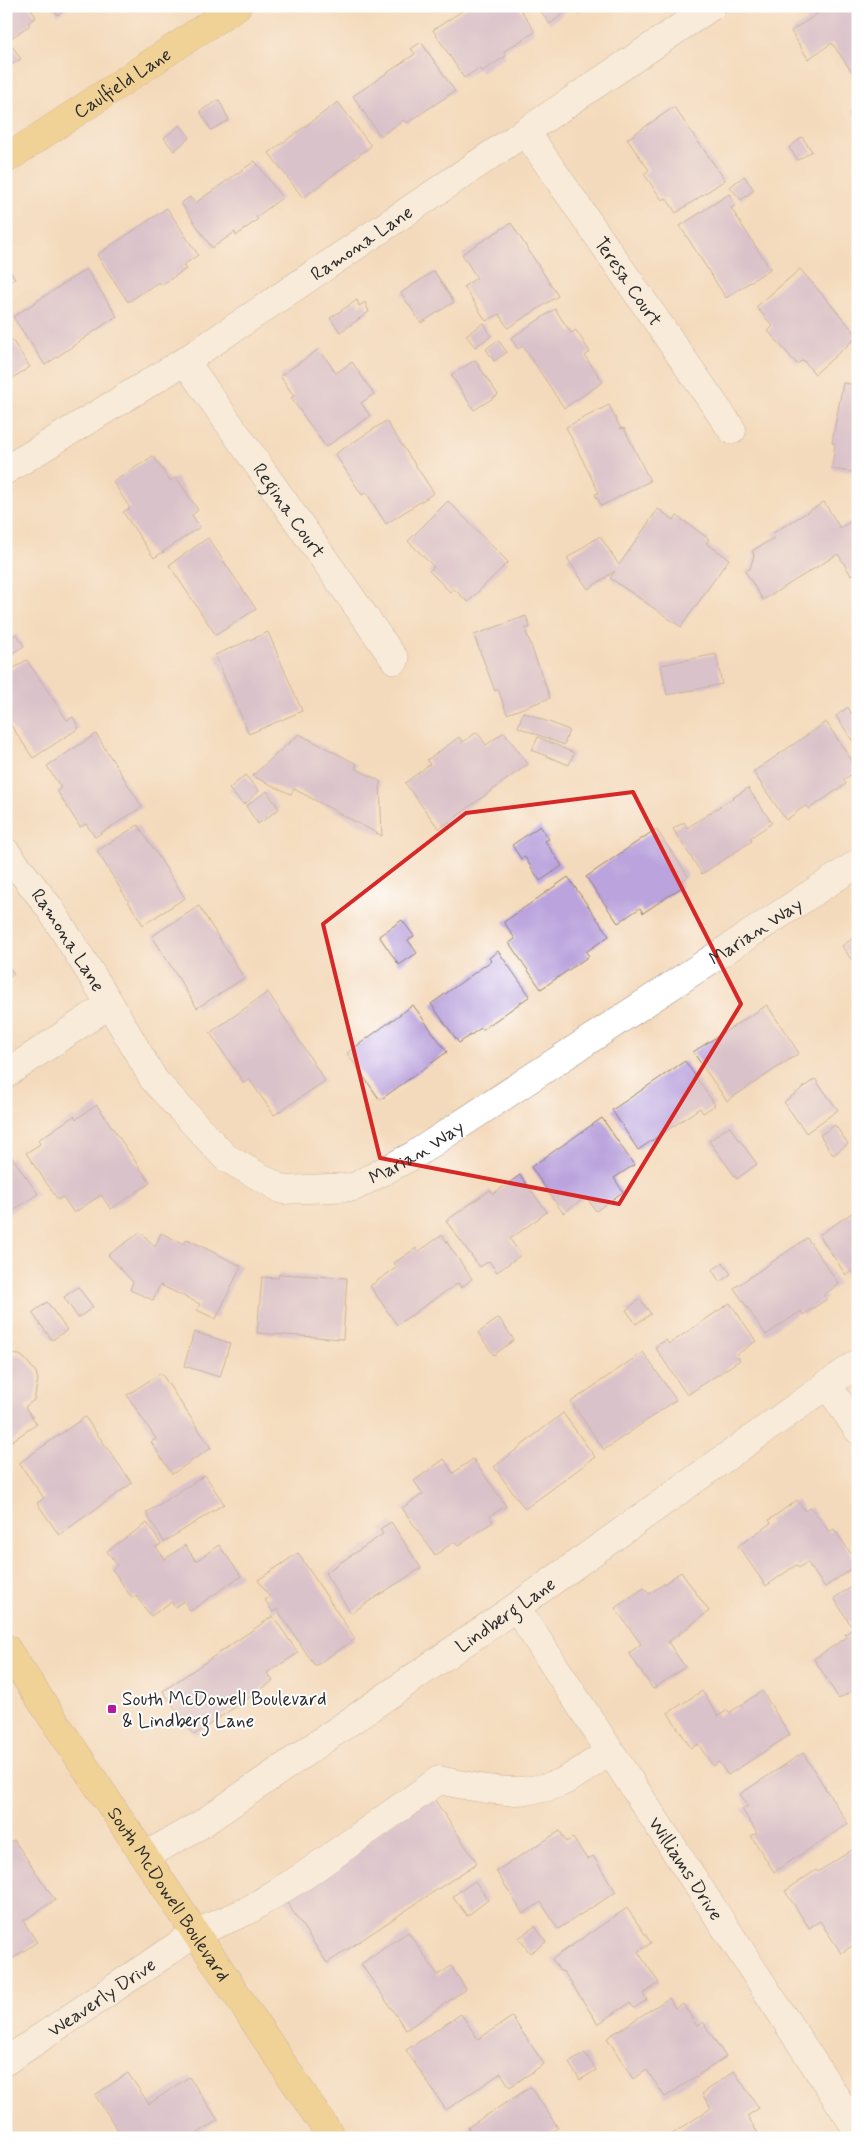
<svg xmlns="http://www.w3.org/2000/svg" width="864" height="2144" font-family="Mynerve,sans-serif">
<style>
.building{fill:#bba4dd}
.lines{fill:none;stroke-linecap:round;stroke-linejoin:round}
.minor-casing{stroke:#908274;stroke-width:29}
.major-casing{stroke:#908274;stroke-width:29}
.minor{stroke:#fff;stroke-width:28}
.major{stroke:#ecc669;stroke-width:28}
.marked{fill:none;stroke:#d62828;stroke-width:4;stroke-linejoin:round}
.poi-dot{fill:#b5179e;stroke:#fff;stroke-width:2}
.labels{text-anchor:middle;stroke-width:4;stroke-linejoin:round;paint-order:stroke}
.street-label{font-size:19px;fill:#2b2b2b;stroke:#fff}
.poi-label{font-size:19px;fill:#2b2b2b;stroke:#fff;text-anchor:start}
</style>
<rect width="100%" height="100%" fill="#fff"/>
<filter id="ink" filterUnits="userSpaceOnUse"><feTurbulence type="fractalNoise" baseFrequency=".02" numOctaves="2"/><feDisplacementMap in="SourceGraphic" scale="10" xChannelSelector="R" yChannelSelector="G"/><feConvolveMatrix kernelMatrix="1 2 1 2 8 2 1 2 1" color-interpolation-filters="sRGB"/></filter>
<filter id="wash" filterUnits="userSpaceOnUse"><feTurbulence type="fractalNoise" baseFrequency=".0096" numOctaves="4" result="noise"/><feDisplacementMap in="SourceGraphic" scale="20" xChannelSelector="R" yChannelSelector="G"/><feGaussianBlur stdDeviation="1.12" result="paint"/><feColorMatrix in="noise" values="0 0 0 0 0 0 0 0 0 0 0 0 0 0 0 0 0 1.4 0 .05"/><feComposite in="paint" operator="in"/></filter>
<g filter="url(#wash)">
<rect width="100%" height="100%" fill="#f4dabc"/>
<g id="blocks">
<path class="building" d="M6 6H29L36 17 28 23 30 25 8 40 21 59 6 68Z
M52 6H70L58 15Z
M470 6H518L535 32 504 51 506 56 481 72 479 68 464 78 433 30Z
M537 6H585L578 12 573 6 550 24Z
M829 6H858V81L832 43 808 59 791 31Z
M421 42 455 91 407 123 404 120 380 136 353 96 415 54 411 49Z
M219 100 229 120 211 130 200 111Z
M338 102 371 146 303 198 269 153Z
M858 106V120L851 111Z
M674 107 725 180 676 213 666 198 662 200 644 174 649 170 627 139Z
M180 125 190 137 174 151 164 138Z
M802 137 812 151 798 160 789 148Z
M255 161 282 198 256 217 258 219 236 236 235 232 212 248 181 203 190 197 195 203Z
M744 176 754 190 741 200 730 187Z
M729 194 736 205 731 208 770 269 726 298 680 226Z
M167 208 198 255 183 265 186 269 161 285 159 282 128 302 97 255Z
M511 223 558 296 508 328 499 314 486 321 464 286 477 278 462 254Z
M6 265 15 278 6 284Z
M86 269 117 316 45 365 13 317Z
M800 269 858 336 815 374 803 360 797 364 768 331 773 326 756 307Z
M434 271 454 302 421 323 401 293Z
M357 300 359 306 365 302 369 312 340 332 330 318Z
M555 309 571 333 576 330 590 352 585 356 603 382 564 408 523 346 518 349 511 338Z
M484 323 491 336 475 347 466 335Z
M6 331 30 367 6 382Z
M498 340 507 352 494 361 486 349Z
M319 349 336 373 352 362 374 394 361 403 370 416 326 447 291 398 294 396 280 376Z
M475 360 498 395 474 410 451 375Z
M843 383 858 385V473L832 469 835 443H832Z
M609 405 621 429 624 428 650 481 601 506 595 494 599 493 566 427Z
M386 421 434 493 386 524 366 492 362 495 335 454Z
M153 456 170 481 176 477 198 510 192 515 200 527 154 558 123 512 130 508 113 482Z
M448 501 508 562 468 602 454 589 450 592 429 571 434 567 408 541Z
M824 502 840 528 858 517V571L851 575 838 554 763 600 745 571 750 569 754 555 752 551 775 537 773 533Z
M658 509 674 520 677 516 709 539 706 543 729 559 681 627 610 578 615 571 588 589 567 558 600 536 619 565Z
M208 538 256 609 216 635 169 565Z
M526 616 530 627 525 629 550 698 507 714 498 689 495 691 474 635Z
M268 632 302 711 249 734 215 655Z
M17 634 24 646 6 657V636L8 639Z
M716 654 722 684 667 695 661 665Z
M27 660 67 720 73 717 79 728 33 758 6 718V673Z
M848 707 851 713 858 708V749L836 716Z
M523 712 569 730 564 745 518 727Z
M826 722 858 770 843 780 846 784 809 809 806 805 786 820 753 772Z
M477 732 486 745 504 732 528 764 439 829 405 783 430 764 427 760 459 737 463 742Z
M96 734 142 807 95 837 86 824 80 827 57 791 61 788 47 766Z
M299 734 357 764 355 768 380 781 382 836 294 789 291 794 252 776Z
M538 737 574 753 569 765 532 750Z
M245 775 259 791 244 805 229 789Z
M748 788 772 823 750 838 752 841 702 874 673 829 684 822 687 828Z
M267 791 279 809 258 824 246 806Z
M138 825 185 898 143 925 97 851Z
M540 826 549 839 545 841 562 866 540 881 524 856 521 859 512 845Z
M656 829 688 876 681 882 682 887 643 913 640 908 618 923 586 877Z
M568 877 609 936 586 952 589 956 541 989 509 943 515 939 504 922Z
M199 906 244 978 197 1008 152 936Z
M402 920 414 936 408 940 417 953 399 965 379 936Z
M858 935V969L842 946Z
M498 951 530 996 482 1030 481 1028 459 1043 431 1004 491 961 489 958Z
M6 963 14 974 6 979Z
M268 992 325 1081 274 1115 249 1079 244 1083 210 1033Z
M413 1005 447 1052 380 1100 347 1053Z
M767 1005 799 1053 727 1101 693 1052Z
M685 1061 715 1105 703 1113 700 1108 638 1150 612 1110Z
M815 1079 838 1110 806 1133 784 1102Z
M97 1105 150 1183 111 1209 101 1195 74 1213 63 1197 58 1200 26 1153 40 1144 38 1140 74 1116 76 1119Z
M602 1118 634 1165 614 1178 623 1192 596 1211 586 1197 563 1213 531 1167Z
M835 1125 848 1144 833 1155 820 1135Z
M729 1126 757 1164 737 1179 709 1141Z
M12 1157 38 1194 6 1215V1161Z
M520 1175 547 1212 510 1239 521 1255 497 1272 489 1261 480 1267 446 1221 490 1190 493 1194Z
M858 1209V1267L846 1275 819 1235Z
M141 1232 155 1247 161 1233 184 1244 187 1239 241 1266 216 1319 197 1310 200 1304 160 1285 153 1300 130 1290 133 1282 108 1255Z
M442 1235 472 1279 461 1288 458 1283 397 1325 370 1286 397 1267 394 1263 416 1248 418 1252Z
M807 1238 839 1284 824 1295 827 1299 803 1315 801 1311 766 1335 734 1288Z
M723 1263 731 1274 720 1282 712 1270Z
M279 1274 347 1278 343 1339 257 1333 262 1277 278 1278Z
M78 1287 93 1307 78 1318 64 1297Z
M640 1299 651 1314 636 1324 626 1310Z
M47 1302 67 1330 52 1340 32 1313Z
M730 1303 756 1341 736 1355 740 1360 687 1395 655 1347 666 1340 669 1344Z
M499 1318 514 1340 494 1355 478 1333Z
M194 1332 230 1343 220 1377 184 1366Z
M643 1352 676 1400 604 1450 571 1402Z
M7 1354 20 1355 25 1359 36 1372 38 1380 34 1400 25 1407 37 1424 6 1445Z
M161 1373 211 1448 172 1474 151 1442 156 1439 127 1395Z
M563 1413 595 1457 525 1509 494 1467Z
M85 1417 132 1483 59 1535 37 1503 44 1498 19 1463Z
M444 1459 453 1473 473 1459 506 1506 490 1516 493 1522 458 1546 454 1542 435 1555 402 1508 423 1494 414 1481Z
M205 1475 224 1504 164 1542 146 1513Z
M797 1500 805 1511 811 1507 829 1532 834 1529 858 1564 825 1587 807 1562 799 1568 796 1565 766 1586 738 1546 771 1523 769 1520Z
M391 1522 421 1568 351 1613 325 1573 383 1534 380 1529Z
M147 1523 161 1544 156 1547 165 1559 185 1545 196 1561 219 1545 241 1576 190 1611 184 1601 175 1607 171 1602 151 1616 136 1596 132 1598 112 1569 117 1565 107 1551Z
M298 1553 355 1639 315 1666 277 1609 273 1612 265 1600 270 1597 258 1580Z
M681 1572 709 1611 668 1642 685 1667 653 1689 629 1653 641 1644 615 1608 644 1588 649 1594Z
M858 1583V1687L839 1699 814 1659 847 1637 845 1634 853 1629 834 1598Z
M273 1616 298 1653 267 1673 273 1681 194 1735 163 1691Z
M702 1691 718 1716 728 1710 729 1713 762 1691 790 1735 728 1775 719 1762 713 1766 698 1744 691 1748 668 1713Z
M803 1753 848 1824 774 1872 751 1836 757 1833 742 1809 748 1806 740 1794Z
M432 1796 477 1863 327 1963 282 1895Z
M560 1831 566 1842 573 1838 587 1859 593 1856 616 1892 558 1929 541 1902 523 1914 496 1871Z
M14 1840 55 1900 23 1921 37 1942 6 1963V1845Z
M855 1848 858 1852V1942L841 1953 820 1921 809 1928 785 1891 816 1870 818 1872Z
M475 1881 488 1900 467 1916 453 1896Z
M627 1908 651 1943 638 1952 659 1983 643 1994 647 2000 634 2008 630 2003 598 2024 564 1972 560 1971 552 1959Z
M535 1926 546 1942 530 1953 519 1938Z
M408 1932 438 1975 451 1966 466 1989 406 2030 361 1964Z
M669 1998 675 2008 683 2004 697 2026 703 2022 726 2057 665 2097 647 2070 633 2079 607 2038Z
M461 2014 478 2039 512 2017 544 2064 510 2087 501 2073 446 2110 406 2050Z
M585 2053 596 2070 580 2080 569 2063Z
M734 2071 759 2108 747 2116 761 2138H673L671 2135 711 2108 702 2094Z
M128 2073 149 2104 189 2077 218 2120 191 2138H123L95 2095Z
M531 2087 558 2128 543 2138H474L468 2127Z"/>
</g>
</g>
<g filter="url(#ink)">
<use href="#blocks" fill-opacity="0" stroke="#908274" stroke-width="1"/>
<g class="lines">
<g class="minor-casing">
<g id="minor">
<path id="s1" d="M526 132 732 430"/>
<path id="s2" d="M185 361 395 660"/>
<path id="s3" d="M6 470 185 361 712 6"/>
<path id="s4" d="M6 852 49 907 110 1004 154 1080 225 1157 283 1190 354 1187 414 1155 858 863"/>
<path d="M6 1074 110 1004"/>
<path d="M827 1384 858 1430"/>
<path id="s5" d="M516 1607 858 2131"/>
<path id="s6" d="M145 1856 200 1825 516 1607 858 1363"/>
<path id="s7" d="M6 2061 196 1933 247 1911 305 1875 439 1780C477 1788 519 1798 557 1784 574 1778 595 1761 610 1751"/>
</g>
</g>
<g class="major-casing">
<g id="major">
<path id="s8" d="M6 159 237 6"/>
<path id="s9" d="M6 1648 332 2138"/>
</g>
</g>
<use href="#minor" class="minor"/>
<use href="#major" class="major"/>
</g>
</g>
<path d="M0 0H864V2144H0ZM633 792 741 1004 619 1204 380 1158 323 924 466 813Z" fill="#f4dabc" fill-opacity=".55" fill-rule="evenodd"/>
<path class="marked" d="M633 792 741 1004 619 1204 380 1158 323 924 466 813Z"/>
<rect class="poi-dot" x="107" y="1704" width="10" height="10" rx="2.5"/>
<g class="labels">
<g class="street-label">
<text dy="7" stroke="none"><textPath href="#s8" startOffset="139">Caulfield Lane</textPath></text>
<text dy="7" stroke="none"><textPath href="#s3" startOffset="422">Ramona Lane</textPath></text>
<text dy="7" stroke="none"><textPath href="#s1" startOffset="181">Teresa Court</textPath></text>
<text dy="7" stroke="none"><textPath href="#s2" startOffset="182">Regina Court</textPath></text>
<text dy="7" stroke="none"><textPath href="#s4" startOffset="991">Marian Way</textPath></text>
<text dy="7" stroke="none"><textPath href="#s4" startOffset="108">Ramona Lane</textPath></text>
<text dy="7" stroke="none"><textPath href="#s4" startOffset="586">Marian Way</textPath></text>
<text dy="7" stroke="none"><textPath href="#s6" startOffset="434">Lindberg Lane</textPath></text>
<text dy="7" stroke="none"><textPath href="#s5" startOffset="312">Williams Drive</textPath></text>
<text dy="7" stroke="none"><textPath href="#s9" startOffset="295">South McDowell Boulevard</textPath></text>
<text dy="7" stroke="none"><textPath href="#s7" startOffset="115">Weaverly Drive</textPath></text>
</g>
<g class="poi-label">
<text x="122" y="1705">South McDowell Boulevard<tspan x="122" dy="22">&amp; Lindberg Lane</tspan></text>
</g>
</g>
<rect width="864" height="2144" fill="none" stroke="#fff" stroke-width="25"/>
</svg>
